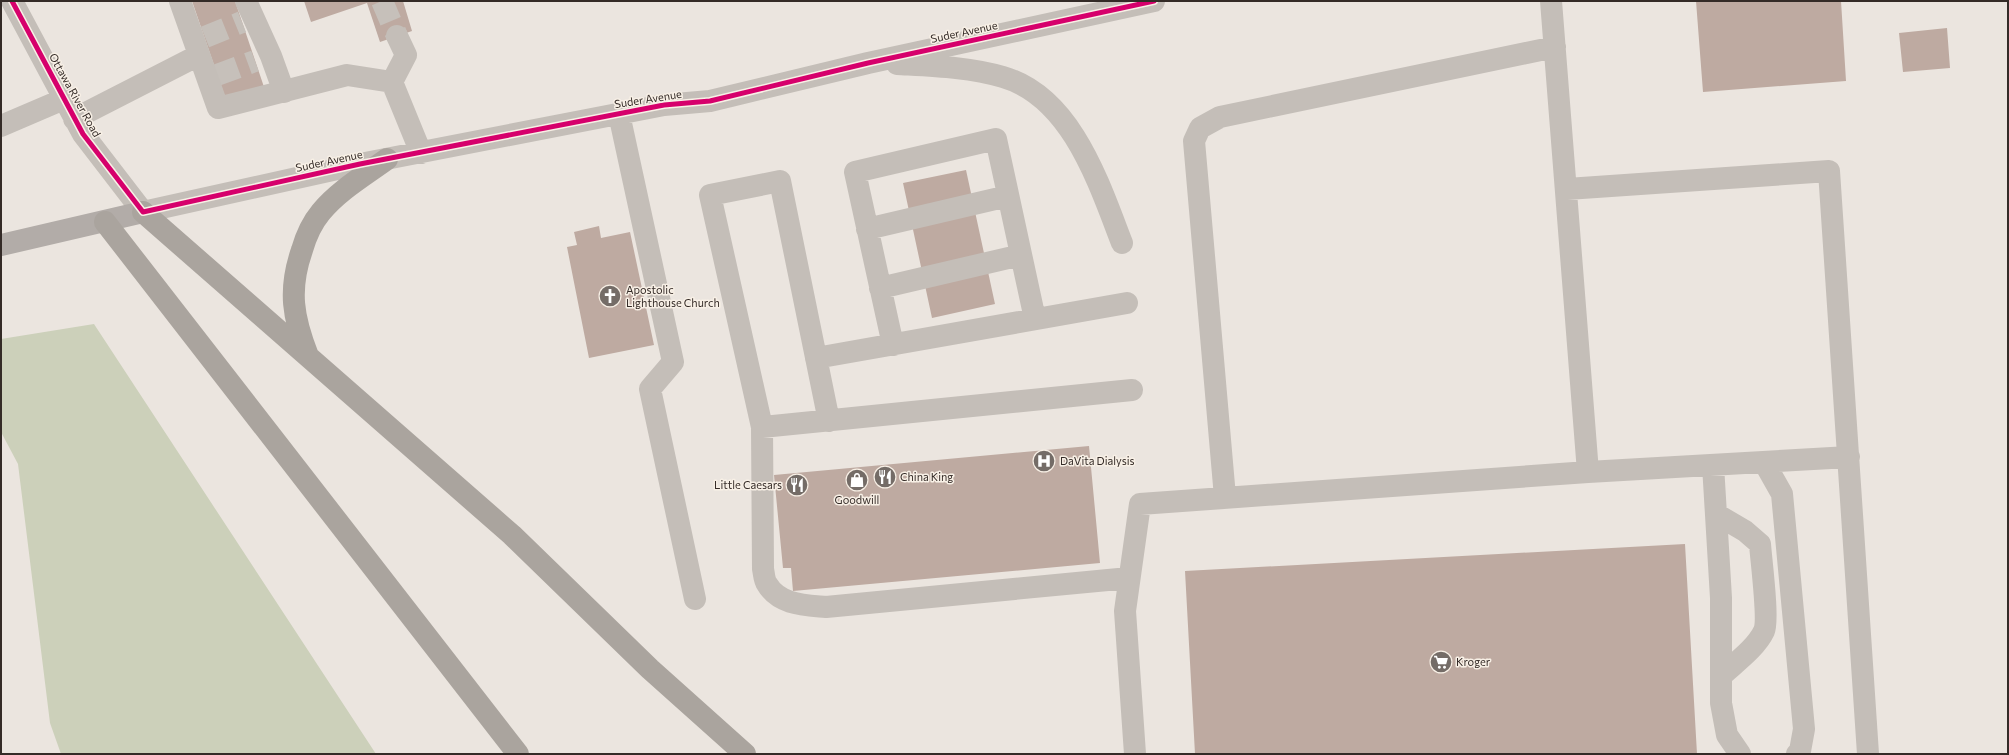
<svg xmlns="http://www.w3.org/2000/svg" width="2009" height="755" font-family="Commissioner,sans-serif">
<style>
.green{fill:#ccd0ba}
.building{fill:#beaaa1}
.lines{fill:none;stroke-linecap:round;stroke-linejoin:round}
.minor-tunnel{stroke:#c6c0ba;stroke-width:22;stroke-dasharray:22 11;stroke-linecap:butt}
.minor{stroke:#c4beb8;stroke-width:22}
.major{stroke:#b2aca8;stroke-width:22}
.highway{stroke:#aaa49e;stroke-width:22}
.cycleway-casing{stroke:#f8f0e6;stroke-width:8}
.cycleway{stroke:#d6006c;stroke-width:5}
.labels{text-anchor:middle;stroke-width:3;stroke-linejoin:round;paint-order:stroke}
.street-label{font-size:11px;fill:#342b27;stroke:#f8f0e6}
.poi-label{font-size:11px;fill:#342b27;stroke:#f8f0e6;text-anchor:start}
</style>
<rect width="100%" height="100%" fill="#ebe5df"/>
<path class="green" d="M94 324 376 754H61L50 723 18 464 1 432V339Z"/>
<path class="building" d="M192 1H235L264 87 226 100Z
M304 1H403L412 31 380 42 367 3 311 22Z
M1696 1H1841L1846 81 1703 92Z
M1947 28 1950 68 1903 72 1899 33Z
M966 170 995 304 932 318 903 183Z
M599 226 601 238 630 232 654 345 589 358 567 247 577 245 574 232Z
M1089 446 1100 563 793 591 791 568H783L774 475Z
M1685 544 1697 754H1195L1185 571Z"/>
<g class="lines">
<path class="minor-tunnel" d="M382 1 397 36
M205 37 242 22
M217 75 255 61"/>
<path class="minor" d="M12 1 83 134 143 212 360 164 664 105 710 101 868 63 1154 1
M180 1 218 108 347 75 392 82 421 153
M246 1 271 56 284 92
M897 64C932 66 969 67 1003 77 1072 97 1099 184 1122 243
M392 82 406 55 397 36
M619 114 673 362 650 389 695 599
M74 119 199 55
M1 126 64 99
M1567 189 1829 171 1868 754
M867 229 1008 196
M880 288 1021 255
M893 345 855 172 996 139 1035 319
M816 358 1127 303
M829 421 780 181 710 195 762 427 763 569C764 573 764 580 767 584 779 605 805 605 826 607L1129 578
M762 427 1132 390
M1764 462 1782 494 1804 729 1800 751 1797 754
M1713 465 1721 598V703L1727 735 1740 754
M1588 472 1849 457
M1225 497 1194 141 1200 128 1220 117 1555 47
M1716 514 1745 531 1760 544C1761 559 1769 620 1764 631 1756 648 1735 663 1721 676
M1135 754 1125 611 1140 504 1588 472 1551 1"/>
<path class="major" d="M1 245 143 212"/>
<path class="highway" d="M143 212 512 535 650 669 745 754
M105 222 518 754
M308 356C293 318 288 290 302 250 306 236 311 224 321 212 338 191 365 175 387 159"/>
<g class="cycleway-casing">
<path id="cycleway" d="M12 1 83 134 143 212 360 164 664 105 710 101 868 63 1154 1"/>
</g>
<use href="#cycleway" class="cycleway"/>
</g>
<defs>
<g id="church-disc" transform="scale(1.15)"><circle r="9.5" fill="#746c67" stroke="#f8f0e6"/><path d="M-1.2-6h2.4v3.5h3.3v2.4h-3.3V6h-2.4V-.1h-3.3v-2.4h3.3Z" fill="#fff"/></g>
<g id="hospital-disc" transform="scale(1.15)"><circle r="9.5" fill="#746c67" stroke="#f8f0e6"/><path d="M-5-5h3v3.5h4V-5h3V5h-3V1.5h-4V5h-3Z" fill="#fff"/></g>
<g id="restaurant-disc" transform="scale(1.15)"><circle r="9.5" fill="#746c67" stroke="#f8f0e6"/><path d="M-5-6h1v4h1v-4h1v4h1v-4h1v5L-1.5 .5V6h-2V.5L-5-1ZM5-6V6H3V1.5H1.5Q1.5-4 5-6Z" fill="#fff"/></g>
<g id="shop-disc" transform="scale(1.15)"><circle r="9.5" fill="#746c67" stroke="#f8f0e6"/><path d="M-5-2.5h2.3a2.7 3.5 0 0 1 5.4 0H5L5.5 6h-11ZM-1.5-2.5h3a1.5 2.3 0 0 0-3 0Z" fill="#fff"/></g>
<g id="supermarket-disc" transform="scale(1.15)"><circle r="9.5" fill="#746c67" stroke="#f8f0e6"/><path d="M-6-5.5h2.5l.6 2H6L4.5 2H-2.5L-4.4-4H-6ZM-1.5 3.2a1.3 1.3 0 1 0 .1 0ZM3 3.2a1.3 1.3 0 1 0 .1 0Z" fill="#fff"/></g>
</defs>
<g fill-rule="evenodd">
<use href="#church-disc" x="610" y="296"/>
<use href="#hospital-disc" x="1044" y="461"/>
<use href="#restaurant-disc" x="885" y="477"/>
<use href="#shop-disc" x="857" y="480"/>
<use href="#restaurant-disc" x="797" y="485"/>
<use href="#supermarket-disc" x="1441" y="662"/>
</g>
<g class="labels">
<g class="street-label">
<text transform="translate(964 32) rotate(-12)" y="4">Suder Avenue</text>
<text transform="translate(75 95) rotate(61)" y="4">Ottawa River Road</text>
<text transform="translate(648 99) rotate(-9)" y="4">Suder Avenue</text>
<text transform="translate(329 161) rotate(-12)" y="4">Suder Avenue</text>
</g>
<g class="poi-label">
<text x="626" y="294">Apostolic<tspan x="626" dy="13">Lighthouse Church</tspan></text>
<text x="1060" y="465">DaVita Dialysis</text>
<text x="900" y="481">China King</text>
<text x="782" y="489" text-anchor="end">Little Caesars</text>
<text x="857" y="504" text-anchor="middle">Goodwill</text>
<text x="1456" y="666">Kroger</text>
</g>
</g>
<rect width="2009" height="755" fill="none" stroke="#342b27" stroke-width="4"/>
</svg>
